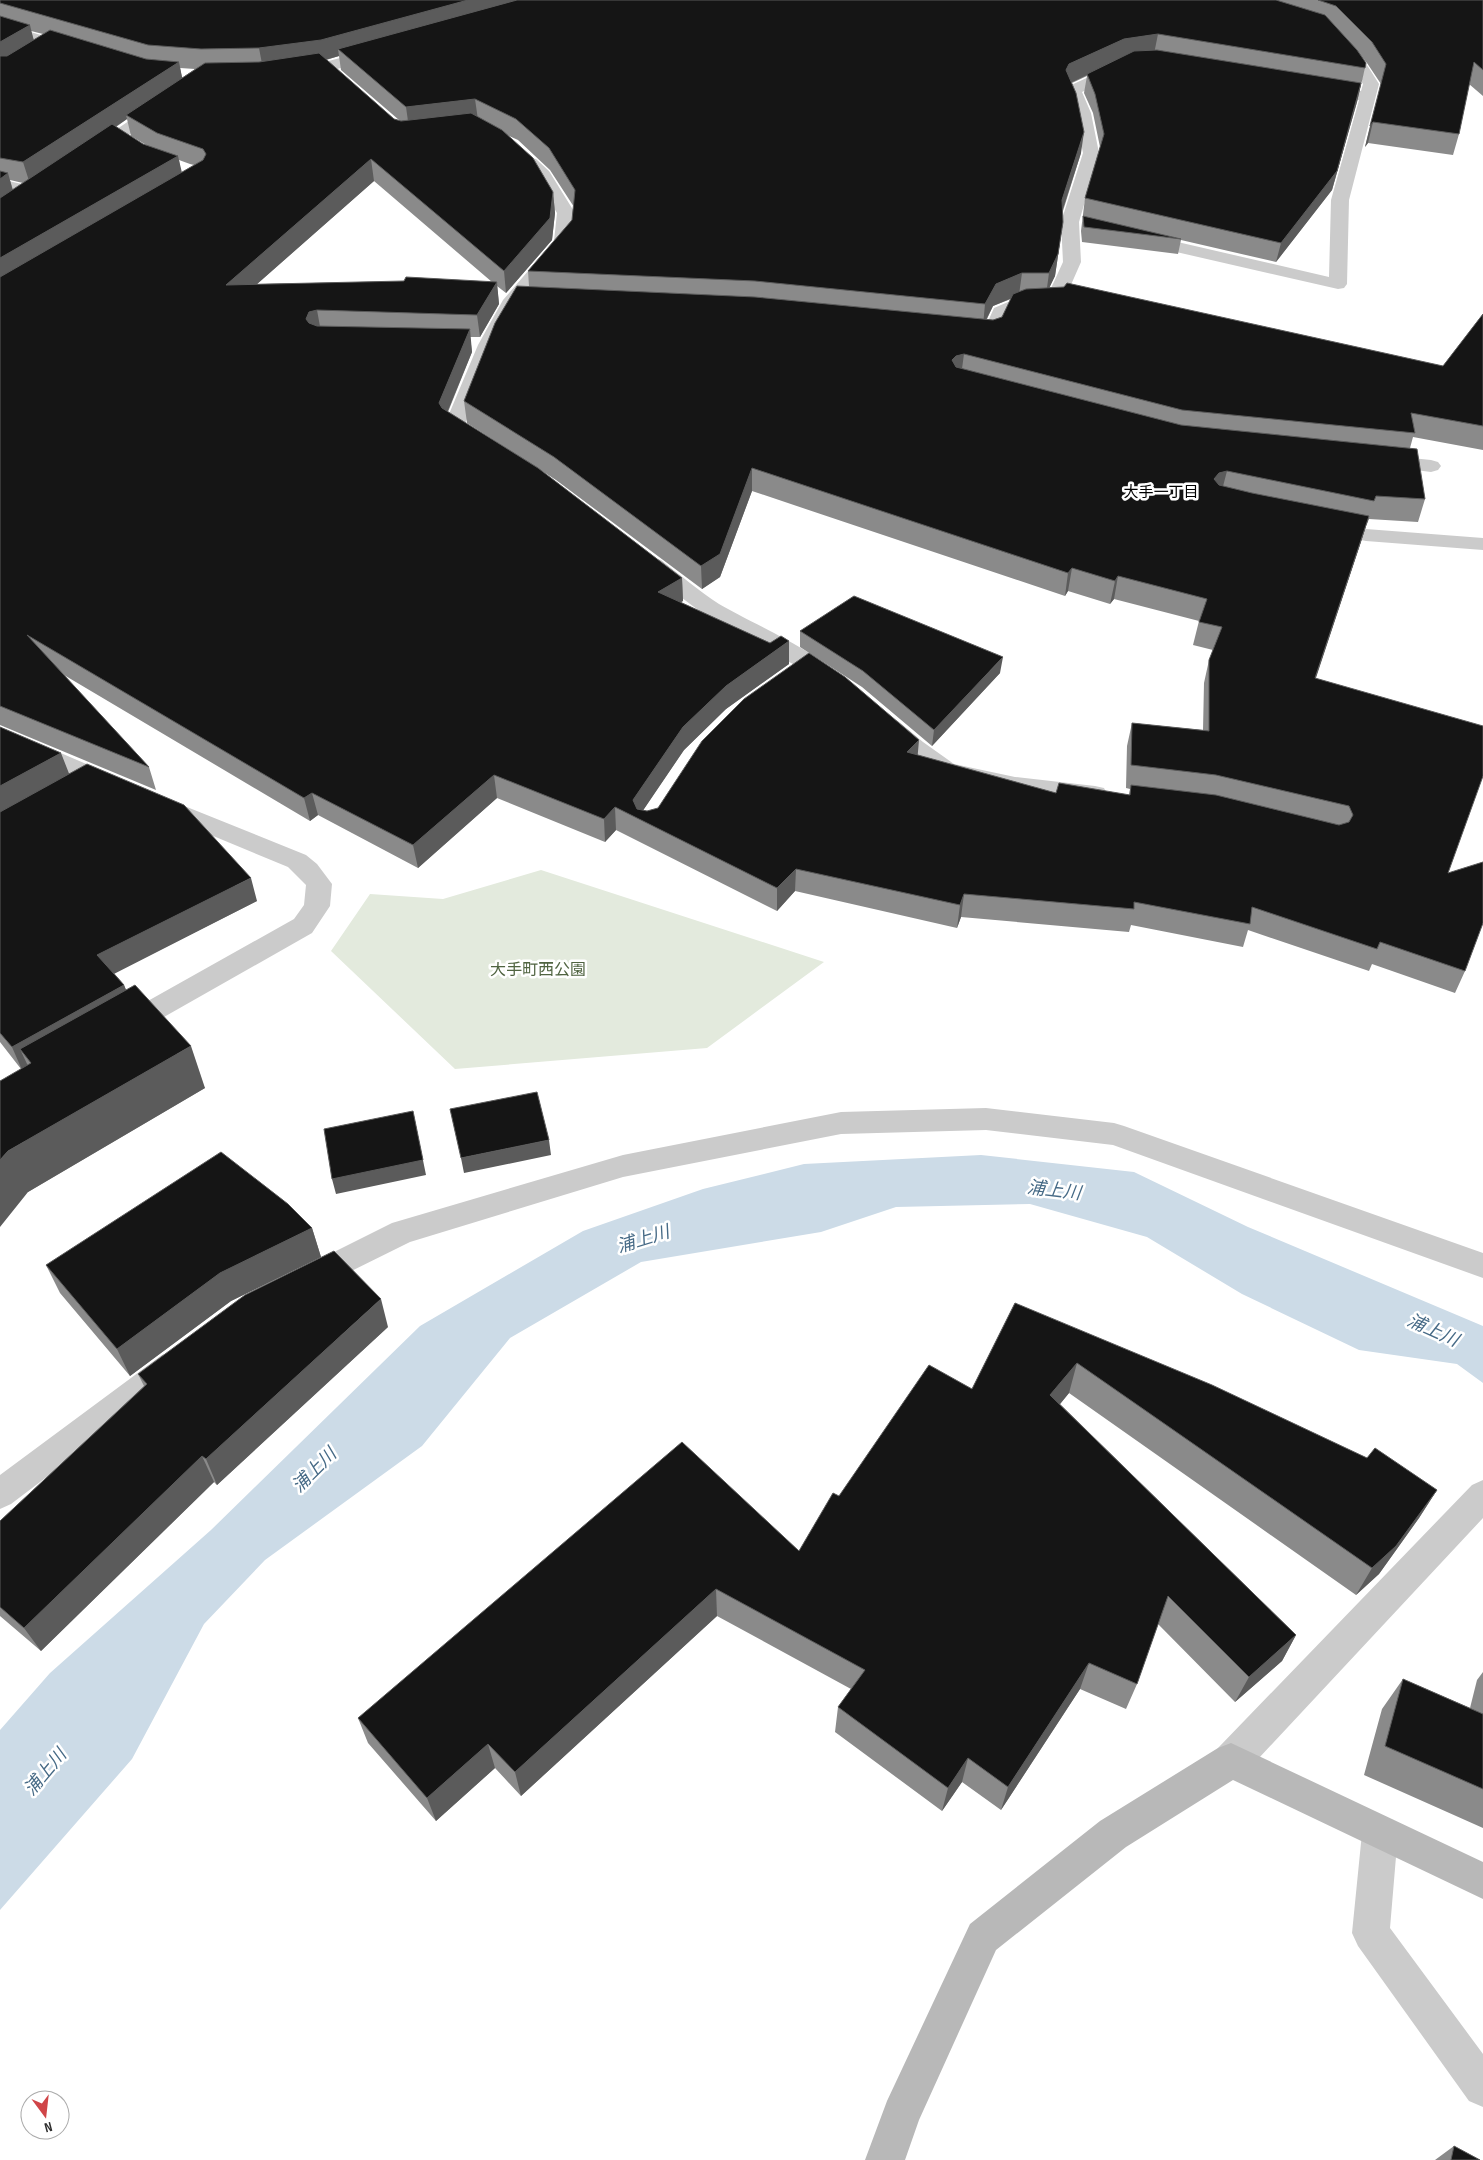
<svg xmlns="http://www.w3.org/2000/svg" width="1483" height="2160" font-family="'Sofia Sans Condensed','Noto Sans JP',sans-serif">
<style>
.green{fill:#e3eadd}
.water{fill:#ccdbe7}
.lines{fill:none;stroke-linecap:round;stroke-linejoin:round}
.street{fill:#cbcbcb;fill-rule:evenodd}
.secondary{fill:#b8b8b8;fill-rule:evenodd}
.wall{fill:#8a8a8a;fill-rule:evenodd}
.shaded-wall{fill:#5b5b5b}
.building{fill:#151515;stroke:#5b5b5b}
.labels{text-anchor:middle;stroke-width:5;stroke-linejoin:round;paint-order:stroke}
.far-neighbourhood-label{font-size:15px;fill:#000;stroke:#fff}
.park-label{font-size:16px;fill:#506441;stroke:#fff}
.water-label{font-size:18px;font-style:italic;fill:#466a86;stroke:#fff}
</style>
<rect width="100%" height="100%" fill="#fff"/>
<path class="green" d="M541 870 824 962 707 1048 455 1069 331 951 370 894 443 899Z"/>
<path class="water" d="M981 1155 1134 1172 1248 1227 1483 1326V1383L1457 1364 1359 1350 1242 1294 1147 1237 1030 1204 896 1207 821 1232 641 1262 510 1338 422 1446 265 1560 204 1624 132 1759 0 1910V1730L50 1673 211 1530 420 1326 583 1231 703 1189 804 1164Z"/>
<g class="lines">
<path class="street" d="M0 23 78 46 81 49 73 54 0 33Z
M1340 41C1357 46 1370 70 1379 84L1349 200 1347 284 1344 288 1338 289 1137 243 1134 239 1137 235 1143 234 1329 277 1331 200 1359 100 1321 94 1313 89 1321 84 1361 91 1363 84 1354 70 1332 46Z
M377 48 385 53 382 56C367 60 298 84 289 71L291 68 325 62Z
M1119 63 1125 65 1127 68 1125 71 1082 92 1091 113 1099 153 1079 222 1081 262 1063 303 1061 307C1046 311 1018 302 1008 317 1004 323 1002 332 998 338L991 340 965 336 963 332 965 328H985L994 308 1020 297H1047L1063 262 1061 222 1083 153 1075 113 1065 90 1067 87Z
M160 102 168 107 166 110 97 156H85L83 152 154 104Z
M530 158 536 159 549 171 575 213 572 242 520 302 496 345 465 424 485 436 488 440 485 444 478 446 447 430 444 426 478 345 503 300 554 241 557 213 536 178 522 163 524 159Z
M0 179 39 188 42 192 39 196 33 197 0 189Z
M1383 455 1431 460 1438 462 1441 466 1438 470 1431 472 1376 465 1373 461 1376 457Z
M1326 521 1366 529 1483 538V550L1366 541 1319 531 1315 527 1319 523Z
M653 558 661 560C680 575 699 591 719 604 746 620 828 657 842 679L839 684 831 686 823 684 800 668 702 613 645 570 642 565 645 560Z
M890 718 898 721 923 742 954 764 1015 777 1095 786 1104 788 1107 794 1104 800 1095 802 1015 793 939 776 907 754 878 726 882 721Z
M0 727 119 778 123 784 119 790 111 792 103 790 0 744Z
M162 797 306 855 317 864 332 884 330 906 312 933 134 1034 124 1037 114 1034 111 1027 114 1020 294 919 304 905 306 885 288 867 153 811 150 805 153 799Z
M986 1108 1114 1123 1124 1126 1483 1253V1278L1113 1145 986 1130 841 1134 623 1177 410 1242 311 1291 300 1287 296 1278 300 1269 392 1223 623 1155 841 1112Z
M173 1351 184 1355 188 1364 184 1373 11 1504 0 1509V1475L162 1355Z
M1483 1480V1518L1244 1774 1231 1779 1218 1774 1213 1761 1218 1748 1472 1485Z
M1380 1815 1393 1820 1398 1833 1390 1928 1483 2054V2107L1469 2101 1358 1946 1352 1933 1362 1833 1367 1820Z"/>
<path class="secondary" d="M1231 1743 1483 1862V1899L1233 1780 1126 1847 996 1950 919 2120 905 2160H865L887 2101 970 1924 1100 1821 1218 1748Z"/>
</g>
<path class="wall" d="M0 0H1483V96L1469 84 1459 134 1453 155 1368 143 1365 147 1381 84 1367 63 1362 57 1366 63 1357 102 1332 190 1276 262 1181 240 1178 254 1082 242 1081 231 1085 198 1100 147 1093 113 1084 93 1087 76 1072 83 1081 153 1063 211V222L1055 276 1049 287 1443 366 1483 314V450L1413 437 1410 448 1425 499 1418 522 1369 519 1367 524V523L1316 678 1448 873 1465 971 1455 993 1372 964 1369 971 1248 930 1243 947 1131 925 1129 932 961 917 957 928 795 891 777 911 616 830 605 842 497 798 418 868 318 815 310 821 64 675 149 767 156 790 0 725ZM31 31 43 34 34 40ZM339 56 341 70 399 120 394 119 326 60ZM180 68 195 69 182 78ZM127 119 131 136 148 146 143 144 116 127ZM507 135 518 140 550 170 574 207 572 220 528 271 529 286 464 401 467 423 525 460 448 412 472 352 470 337H480L499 304 497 286 506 293 552 240 555 213 553 192ZM179 160 190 164 194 165 181 173ZM10 180 23 183 13 190ZM374 181 492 282 257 284ZM1011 299 1002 317 993 320 987 319 993 306ZM539 469 556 480 702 589 720 577 752 491 1065 596 1068 591 1110 604 1114 599 1199 621 1193 645 1213 650 1209 660 1204 683 1203 730 1132 723 1127 746 1126 788 1130 789 1129 795 1056 793 917 755 647 811 643 810 684 750 726 709 789 664V641L770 643 680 602 683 601 682 578Z
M800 631 1000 673 932 746 862 687 800 647Z
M0 727 257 901 114 973 124 985 126 990 205 1088 28 1192 21 1069 0 1042Z
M312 1228 321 1257 231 1301 130 1376 60 1293 46 1265Z
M1015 1303 1367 1458 1437 1490 1419 1518 1379 1574 1356 1595 1069 1393 1060 1404 1296 1635 1282 1661 1235 1702 1158 1624 1137 1684 1126 1709 1080 1689 1001 1810 962 1782 942 1811 835 1732 838 1707 851 1689 717 1616 521 1796 495 1768 436 1821 368 1743 358 1718 799 1551 839 1496 972 1389Z
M388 1327 217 1485 214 1482 41 1651 0 1616V1521L144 1386 138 1374Z
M1483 1672V1828L1364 1775 1382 1709 1403 1679 1470 1708 1477 1680Z
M1454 2146 1480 2160H1435Z"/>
<path class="shaded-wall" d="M468 0H545L338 49 339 56 325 60 263 69 259 48Z
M30 25 35 46 3 65 0 55V42Z
M1158 34 1154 54 1121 59 1066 85V70L1069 64 1124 39Z
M179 62 183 82 126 115 127 119 30 184 23 162Z
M1366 63 1357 102 1332 190 1276 262 1281 243 1361 84Z
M475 99 478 120 409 128 406 107Z
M1373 122 1368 143 1365 147 1370 126Z
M1084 132 1081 153 1059 221 1062 200Z
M178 156 183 177 0 284V258Z
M371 159 374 181 231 307 226 285Z
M8 173 14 195 0 205V179Z
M553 192 555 213 552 240 506 293 504 271Z
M1063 222 1055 276 1046 295 1049 273Z
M1022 273 1019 295 993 306 983 326 985 304 996 284Z
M497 282 499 304 480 337 477 315Z
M317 310 321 332 313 334 306 319 309 312Z
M470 329 472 352 442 425 439 403Z
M964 354 961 376 952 360 956 356Z
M752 468V491L720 577 702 589 701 566Z
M1227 471 1221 494 1214 479 1219 473Z
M1369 516 1362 539 1308 701 1315 678Z
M1072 568 1068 591 1065 596 1068 573Z
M1118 576 1114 599 1110 604 1115 581Z
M682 578 683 601 659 615 658 592Z
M789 641V664L726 709 684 750 638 818 633 800 683 727 726 686Z
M1003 657 1000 673 932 746 934 730Z
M919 740 917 763 907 752Z
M61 753 70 776 0 814V786Z
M494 775 497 798 418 868 413 845Z
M312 793 318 815 310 821 304 798Z
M615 807 616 830 605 842 604 819Z
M796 869 795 891 777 911V888Z
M251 878 257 901 106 978 97 955Z
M964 894 961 917 957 928 960 905Z
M124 985 133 1007 20 1049 28 1066 22 1070 12 1047Z
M191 1046 205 1088 28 1192 0 1227V1160L8 1151Z
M413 1111 426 1175 336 1194 332 1179Z
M549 1140 551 1155 464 1173 461 1158Z
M312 1228 321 1257 231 1301 130 1376 117 1349 220 1273Z
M381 1299 388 1327 217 1485 206 1459Z
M1077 1363 1069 1393 1043 1425 1050 1395Z
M202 1456 214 1482 41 1651 24 1628Z
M1437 1490 1419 1518 1379 1574 1356 1595 1372 1568Z
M716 1589 717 1616 521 1796 515 1772Z
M1296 1635 1282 1661 1235 1702 1249 1677Z
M1089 1663 1080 1689 1001 1810 1008 1787Z
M488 1744 495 1768 436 1821 427 1798Z
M968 1758 962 1782 942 1811 948 1788Z"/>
<path class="building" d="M0 0H468L321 40 259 48 201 49 148 45 0 3Z
M517 0H1276L1325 15 1357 50 1366 63 1365 68 1158 34 1124 39 1069 64 1066 70 1076 93 1084 132 1062 200 1063 222 1058 254 1049 273H1022L996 284 985 304 755 281 528 271 572 220 575 190 549 148 516 119 475 99 406 107 338 49Z
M1318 0H1483V70L1474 62 1459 134 1373 122 1370 126 1386 64 1372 42 1336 6Z
M0 16 30 25 0 42Z
M50 30 146 59 179 62 23 162 0 158V56H7Z
M1157 50 1361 83 1337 171 1281 243 1085 198 1104 134 1095 94 1087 74 1134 51Z
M319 53 394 119 401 121 471 113 502 130 533 158 553 192 550 218 504 271 371 159 226 285 404 281 406 277 497 282 477 315 317 310 309 312 306 319 309 323 317 326 470 329 439 403 442 408 538 468 682 578 658 592 770 643 781 636 789 641 726 686 683 727 633 800 637 809 647 811 658 808 702 741 744 699 809 653 845 677 919 740 907 752 1056 793 1059 783 1130 795 1131 785 1216 795 1339 825 1349 822 1353 815 1349 806 1216 775 1131 765 1132 723 1209 731V660L1222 627 1199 622 1207 599 1118 576 1115 581 1072 568 1068 573 752 468 720 554 701 566 554 457 464 401 495 323 517 286 755 297 993 320 1002 317 1013 294 1026 289 1064 287 1067 283 1443 366 1483 314V426L1411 413 1415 433 1182 410 964 354 956 356 952 360 956 367 1181 425 1417 449 1425 499 1376 496 1374 501 1227 471 1219 473 1214 479 1219 485 1252 493 1369 516 1315 678 1483 726V776L1448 873 1483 862V923L1465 971 1380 942 1377 949 1252 907 1250 924 1134 902V909L964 894 960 905 796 869 777 888 615 807 604 819 494 775 413 845 312 793 304 798 27 635 149 767 0 706V277L203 160 206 154 203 149 157 133 126 115 205 63 259 62Z
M112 124 143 144 178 156 0 258V198Z
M0 171 8 173 0 179Z
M1083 216 1181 239 1084 227Z
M854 596 1003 657 934 730 863 671 800 631Z
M0 727 61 753 0 786Z
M87 764 184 805 251 878 97 955 124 985 12 1047 0 1033V812Z
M135 985 191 1046 8 1151 0 1160V1081L31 1063 20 1049Z
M537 1092 549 1140 461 1158 450 1109Z
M413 1111 423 1160 332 1179 324 1129Z
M221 1152 288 1204 312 1228 220 1273 117 1349 46 1265Z
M334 1251 381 1299 206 1459 202 1456 24 1628 0 1607V1521L147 1384 138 1374 245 1295Z
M1015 1303 1212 1385 1367 1458 1375 1448 1437 1490 1396 1546 1372 1568 1077 1363 1050 1395 1296 1635 1249 1677 1168 1596 1137 1684 1089 1663 1008 1787 968 1758 948 1788 838 1707 865 1670 716 1589 515 1772 488 1744 427 1798 358 1718 682 1442 799 1551 833 1493 839 1496 929 1365 972 1389Z
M1403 1679 1483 1714V1789L1385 1746Z
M1454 2146 1480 2160H1451Z"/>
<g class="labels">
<g class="far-neighbourhood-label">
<text x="1161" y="497">大手一丁目</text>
</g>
<g class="park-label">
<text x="538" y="975">大手町西公園</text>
</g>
<g class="water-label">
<text transform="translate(1054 1190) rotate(7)" y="6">浦上川</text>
<text transform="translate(643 1239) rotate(-17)" y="6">浦上川</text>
<text transform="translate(1433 1330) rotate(24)" y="6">浦上川</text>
<text transform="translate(314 1470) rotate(-45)" y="6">浦上川</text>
<text transform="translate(45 1772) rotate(-50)" y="6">浦上川</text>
</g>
</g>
<g transform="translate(45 2115) rotate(165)"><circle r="24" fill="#ffffff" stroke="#ababab"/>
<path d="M0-4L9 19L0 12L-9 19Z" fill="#d04548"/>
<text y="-8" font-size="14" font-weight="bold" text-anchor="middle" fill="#2e2e2e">N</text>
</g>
</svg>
